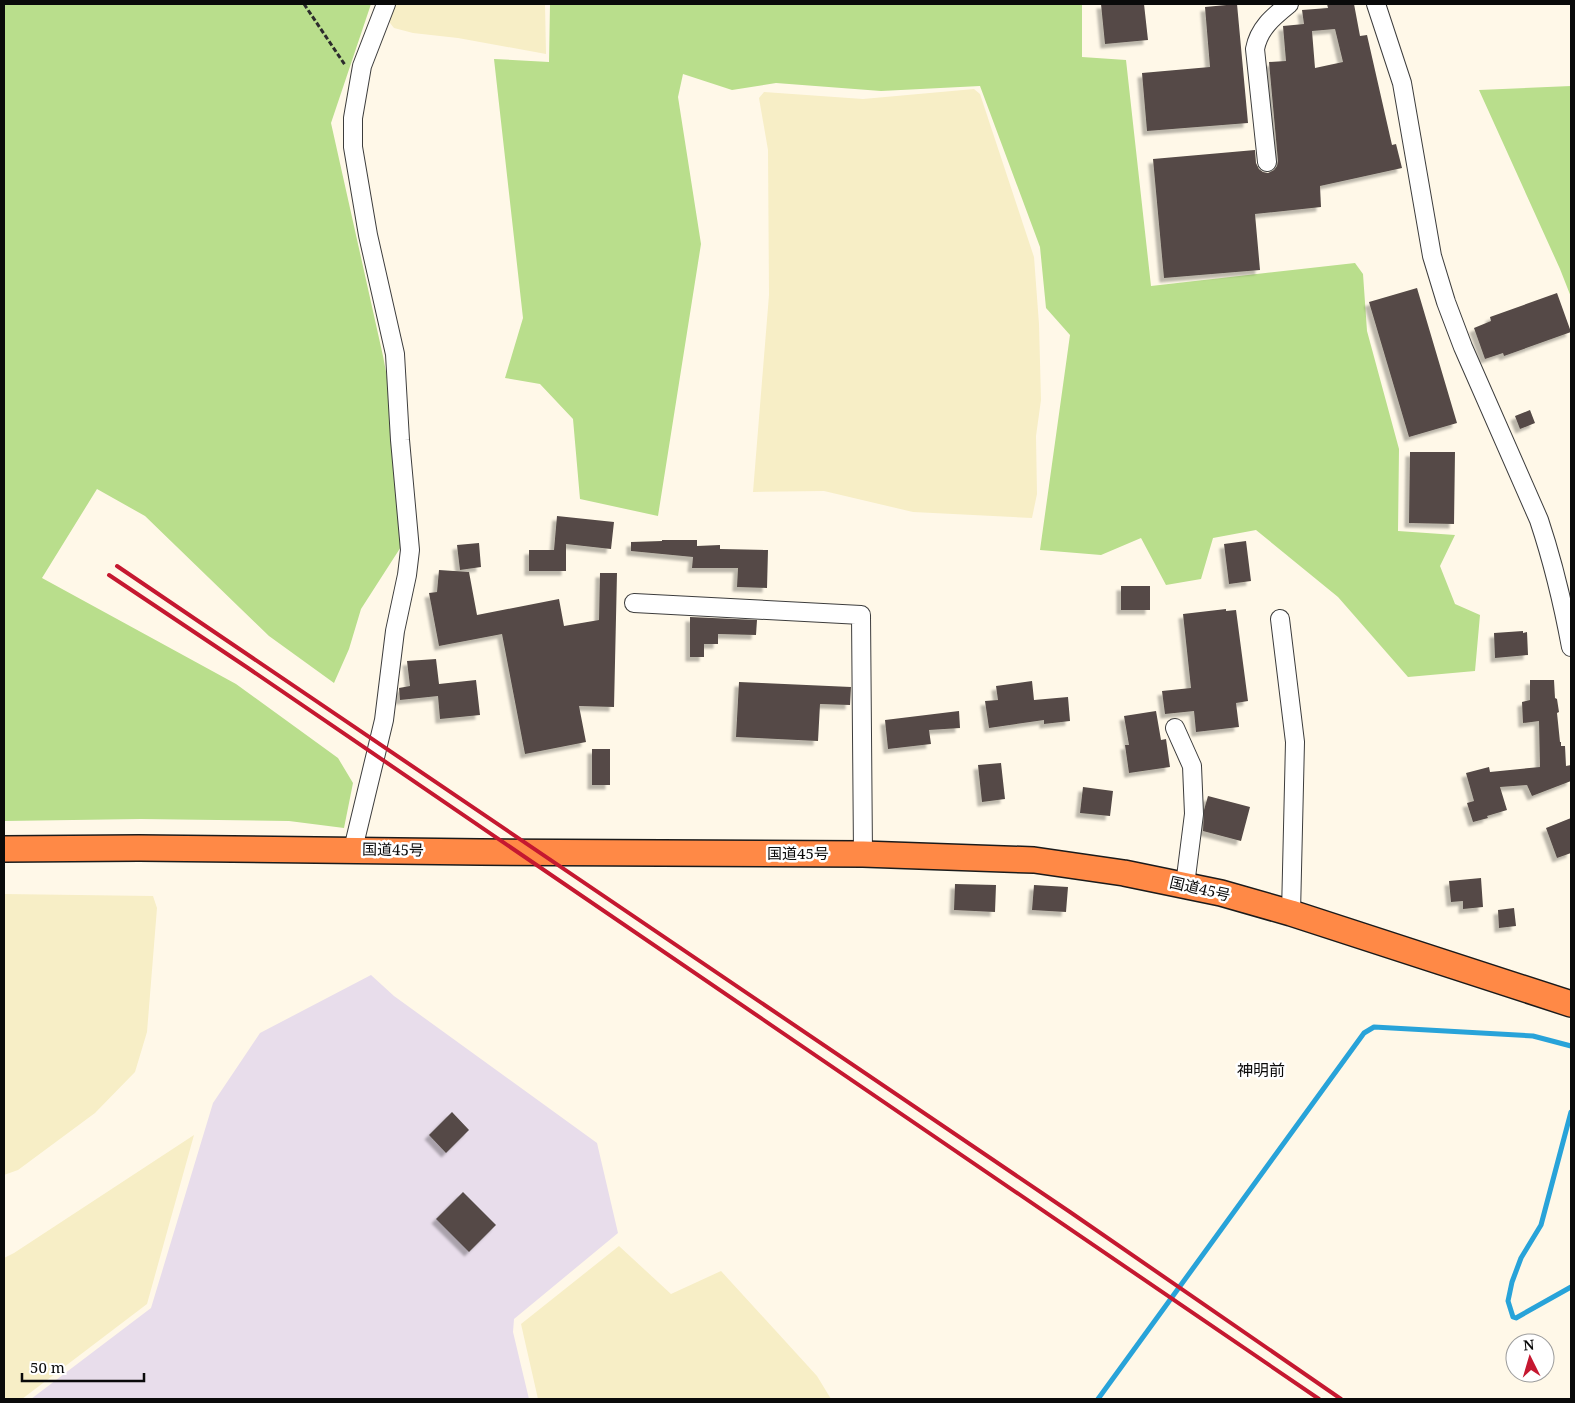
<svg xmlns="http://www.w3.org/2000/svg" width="1575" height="1403" font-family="'Noto Serif','Noto Sans JP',serif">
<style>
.industrial{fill:#e8ddeb}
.farmland{fill:#f7eec6}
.forest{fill:#b9de8c}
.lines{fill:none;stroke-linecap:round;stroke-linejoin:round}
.stream{stroke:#28a3d9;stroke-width:5}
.building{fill:#544a46;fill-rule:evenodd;filter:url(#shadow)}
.minor-casing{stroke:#3d3d3d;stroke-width:20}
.highway-casing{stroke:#1b1b1b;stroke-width:28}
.path{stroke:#2c2c2c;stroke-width:3;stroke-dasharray:5 2.5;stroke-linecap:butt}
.minor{stroke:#fff;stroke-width:18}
.highway{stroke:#ff8946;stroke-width:25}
.rail{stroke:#c51830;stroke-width:4}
.labels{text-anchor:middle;stroke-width:5;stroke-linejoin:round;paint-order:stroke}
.street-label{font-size:15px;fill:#0a0a0a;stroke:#fff}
.neighbourhood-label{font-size:16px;fill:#0a0a0a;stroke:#fff}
</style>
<defs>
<filter id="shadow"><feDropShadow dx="-4.5" dy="4.5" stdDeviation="1" flood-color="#0004"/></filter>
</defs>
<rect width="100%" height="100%" fill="#fff8e8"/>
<path class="industrial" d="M371 975 394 996 597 1143 618 1233 514 1319 513 1332 529 1399H31L151 1308 213 1103 260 1033Z"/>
<path class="farmland" d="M393 4H545L546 54 458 38 413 33 394 28 390 23V15Z
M974 89 980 94 1034 257 1039 324 1041 400 1036 436 1037 494 1032 518 913 512 824 491 753 492 769 295 768 150 759 98 764 92 863 99Z
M4 894 153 896 157 908 147 1032 135 1072 95 1113 18 1170 4 1175Z
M194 1135 147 1304 22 1399H4V1258L14 1253Z
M619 1246 671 1294 721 1271 817 1376 831 1399H538L521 1324Z"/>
<path class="forest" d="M4 4H371L331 123 383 356 415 525 361 609 349 649 334 683 269 636 145 516 97 489 42 578 236 684 338 758 353 783 344 828 289 821 141 819 4 821Z
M550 4H1082V57L1126 60 1151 286 1355 263 1363 274 1367 331 1399 449 1398 531 1455 535 1440 566 1455 604 1480 615 1475 671 1408 677 1338 597 1256 530 1213 538 1201 579 1166 585 1141 538 1101 555 1040 550 1070 335 1046 308 1040 247 980 86 881 91 776 83 732 90 683 74 678 97 701 244 658 516 580 499 573 419 540 384 505 378 523 318 494 59 549 62Z
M1571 86V297L1560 269 1479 90Z"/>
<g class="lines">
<path class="stream" d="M1571 1112 1541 1225 1521 1258 1512 1282 1508 1301 1513 1317 1516 1318 1571 1287
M1098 1399 1364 1033 1374 1027 1533 1036 1571 1046"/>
</g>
<path class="building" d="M1101 4H1144L1148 40 1105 44Z
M1237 4 1248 123 1147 131 1142 73 1210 67 1205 7Z
M1327 4H1354L1360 36 1367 35 1392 145 1396 144 1402 168 1320 186 1321 207 1255 214 1260 270 1164 278 1153 159 1255 150 1256 163 1259 169 1263 172 1268 173 1274 170 1277 166 1278 161 1269 62 1286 61 1283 26 1304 24 1302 10 1328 8ZM1335 29 1343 62 1315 68 1312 31Z
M1417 288 1457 423 1409 437 1369 302Z
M1557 293 1571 332 1504 356 1503 353 1485 359 1474 328 1491 321 1490 317Z
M1530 410 1535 423 1520 429 1515 416Z
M1410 452H1455L1454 524 1409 523Z
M557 516 614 522 611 549 566 544V571H529V550H554Z
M662 540H697V546L720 545V549L768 550 767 588 737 587 738 568H692L693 557 631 551V542L662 541Z
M1246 541 1251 581 1229 584 1224 544Z
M479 543 481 567 460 570 457 545Z
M439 570 469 572 477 615 559 599 564 626 599 620 600 573H617L614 707 579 706 586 742 525 754 502 634 439 646 429 593 437 592Z
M1121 586H1150V610H1121Z
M1226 609V611L1236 610 1248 701 1236 703 1239 727 1196 732 1194 711 1165 714 1162 691 1191 688 1183 614Z
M690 617 757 620 756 635 718 634V644H704V657H690Z
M1523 631V633L1527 632 1528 655 1495 658 1494 633Z
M436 659 439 684 476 680 480 715 440 719 438 696 400 700 399 688 410 686 407 661Z
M1530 680H1554L1555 698 1557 699 1559 712 1557 713 1560 742H1561V746H1565L1566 766 1571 765V781L1532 796 1527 785 1500 787 1507 810 1487 816 1488 818 1473 822 1467 803 1474 801 1466 773 1489 767 1490 772 1540 767 1539 721 1523 723 1522 702 1530 700Z
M1032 681 1034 700 1068 697 1070 721 1044 724V720L989 728 985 701 998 700 996 686Z
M739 682 851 687 850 705 820 704 818 741 736 737Z
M959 711 960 728 929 730 931 744 888 749 885 720Z
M1156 711 1161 740 1166 739 1170 767 1129 773 1125 745H1129L1124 716Z
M592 749H610V785H592Z
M1001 763 1005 799 982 802 978 765Z
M1083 787 1113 791 1110 816 1080 813Z
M1208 796 1250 807 1241 841 1203 831 1204 810Z
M1571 818V853L1557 858 1546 828Z
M1481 878 1483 907 1463 909V901L1451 902 1449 881Z
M955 884 996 885 995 912 954 910Z
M1034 885 1068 887 1066 912 1032 910Z
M1514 908 1516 926 1499 928 1498 910Z
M452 1112 469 1130 446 1153 429 1135Z
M463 1192 496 1225 469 1252 436 1219Z"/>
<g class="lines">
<g class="minor-casing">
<path id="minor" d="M1376 4 1402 83 1432 256 1446 302 1463 347 1539 520C1553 562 1563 604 1571 647
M1267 162 1255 49C1259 28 1273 17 1289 4
M634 603 861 615 863 854
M1280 619 1295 742 1291 913
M1175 728 1192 766 1194 814 1185 885
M353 849 384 720 395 631 407 575 410 550 400 440 395 354 368 235 353 147V118L362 66 386 4"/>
</g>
<g class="highway-casing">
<path id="highway" d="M4 849 139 848 480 852 863 854 1034 860 1124 873 1221 893 1291 913 1571 1004"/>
</g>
<path class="path" d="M304 4 345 65"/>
<use href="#minor" class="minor"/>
<use href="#highway" class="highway"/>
<path class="rail" d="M117 566 1070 1212 1341 1399
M109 575 248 668 1319 1399"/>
</g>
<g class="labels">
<g class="street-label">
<text transform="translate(393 850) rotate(1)" y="5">国道45号</text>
<text x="798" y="859">国道45号</text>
<text transform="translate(1200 889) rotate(13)" y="5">国道45号</text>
</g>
<g class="neighbourhood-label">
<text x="1261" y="1076">神明前</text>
</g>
</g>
<rect width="1575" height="1403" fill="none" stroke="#0a0a0a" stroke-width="10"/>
<g transform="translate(1530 1358) rotate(355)"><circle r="24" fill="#ffffff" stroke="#9d9d9d"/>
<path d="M0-4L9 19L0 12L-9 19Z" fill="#c51830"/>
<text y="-8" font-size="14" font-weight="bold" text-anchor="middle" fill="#0a0a0a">N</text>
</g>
<path d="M22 1373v8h122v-8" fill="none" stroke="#0a0a0a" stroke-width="2.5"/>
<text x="30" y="1373" font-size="15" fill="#0a0a0a" stroke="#ffffff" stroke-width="4" paint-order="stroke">50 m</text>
</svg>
